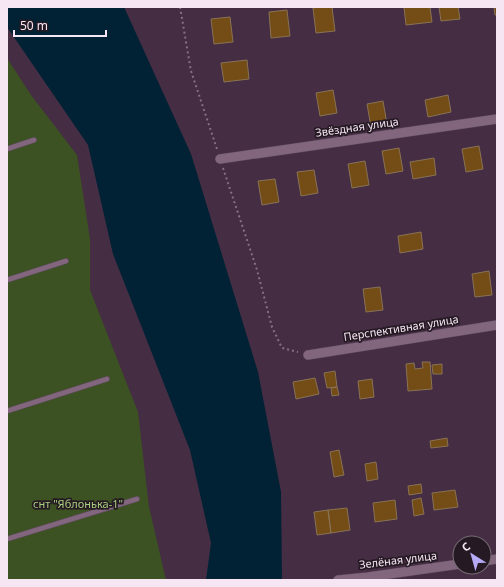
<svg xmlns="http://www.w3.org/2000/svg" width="504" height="587" font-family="'Noto Sans',sans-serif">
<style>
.green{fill:#3c5222}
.water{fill:#012235}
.building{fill:#734d15;stroke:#897256}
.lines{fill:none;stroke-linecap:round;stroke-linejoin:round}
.lane-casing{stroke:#604b5e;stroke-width:6}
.street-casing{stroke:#604b5e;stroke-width:10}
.path{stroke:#867084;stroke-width:2;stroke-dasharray:2 3;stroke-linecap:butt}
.lane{stroke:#81667e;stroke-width:4.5}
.street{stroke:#81667e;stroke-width:9}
.labels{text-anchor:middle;stroke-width:3.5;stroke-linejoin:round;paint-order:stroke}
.street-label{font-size:11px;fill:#f6e6f4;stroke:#251a23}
.park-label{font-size:11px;fill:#a7cf7d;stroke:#251a23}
</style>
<rect width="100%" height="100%" fill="#452d43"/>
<path class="green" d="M7 58 31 95 77 155 90 239V290L138 412 149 507 166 580H7Z"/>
<path class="water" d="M7 7H124L191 154 258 372 281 492 282 580H206L211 543 190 450 113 254 88 145 7 27Z"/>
<path class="building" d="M320 7H332L335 31 316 33 313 8Z
M404 7H430L432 22 406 25Z
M439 7H458L460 19 441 21Z
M494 7H497V15H495Z
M287 10 290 36 271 38 269 12Z
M230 17 233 42 214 44 211 19Z
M247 60 249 79 224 82 221 63Z
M333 90 337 113 320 116 316 93Z
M448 95 451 112 428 117 425 100Z
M383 101 387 124 371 127 367 104Z
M479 146 483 169 466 172 462 149Z
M399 148 403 171 386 174 382 151Z
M434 158 436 175 413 179 410 162Z
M365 161 369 185 352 188 348 164Z
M314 170 318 193 301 196 297 172Z
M275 179 279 202 262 205 258 181Z
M421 232 423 249 400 253 398 236Z
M489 271 492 295 475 297 472 274Z
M380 287 383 310 366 312 363 289Z
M422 362H430L432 389 408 391 406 364 414 363 415 369 423 368Z
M442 364V374H433L432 365Z
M335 371 337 387 327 388 324 373Z
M315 378 319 394 296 399 293 382Z
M372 379 374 397 360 399 358 381Z
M337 387 339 395 332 396 331 388Z
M447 438 448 446 431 448 430 441Z
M339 450 344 475 334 477 330 452Z
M376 462 378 479 367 481 365 464Z
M421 484 422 493 409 495 408 486Z
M455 490 458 507 434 510 432 493Z
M421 498 424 514 414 516 412 500Z
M395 500 397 519 375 522 373 503Z
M347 508 350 530 331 533 328 510Z
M328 510 331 533 317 535 314 512Z"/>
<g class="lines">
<g class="lane-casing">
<path id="lane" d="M7 149 34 140
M7 280 66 261
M7 411 107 379
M7 539 137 499"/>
</g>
<g class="street-casing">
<path id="street" d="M220 159 497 119
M308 355 497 325
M484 561 497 559
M338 580 368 577 460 564"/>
</g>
<path class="path" d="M180 7 191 71 217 149
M223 168 257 270 272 327 282 348 298 352"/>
<use href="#lane" class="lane"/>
<use href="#street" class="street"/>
</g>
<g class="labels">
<g class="street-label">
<text transform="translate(357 127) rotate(-8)" y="4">Звёздная улица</text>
<text transform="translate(401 328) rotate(-9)" y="4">Перспективная улица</text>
<text transform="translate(398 560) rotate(-7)" y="4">Зелёная улица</text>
</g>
<g class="park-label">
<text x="78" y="508">снт "Яблонька-1"</text>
</g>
</g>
<rect width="504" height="587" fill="none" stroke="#f6e6f4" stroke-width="16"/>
<g transform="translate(472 555) rotate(323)"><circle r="19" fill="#251a23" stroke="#796c77"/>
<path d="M0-3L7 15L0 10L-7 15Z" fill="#b7abf8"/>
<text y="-6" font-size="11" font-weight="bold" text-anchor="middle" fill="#f6e6f4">С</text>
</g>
<path d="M14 30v6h92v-6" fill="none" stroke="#f6e6f4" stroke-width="2"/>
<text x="20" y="30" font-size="12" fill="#f6e6f4" stroke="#251a23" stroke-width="3" paint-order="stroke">50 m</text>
</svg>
